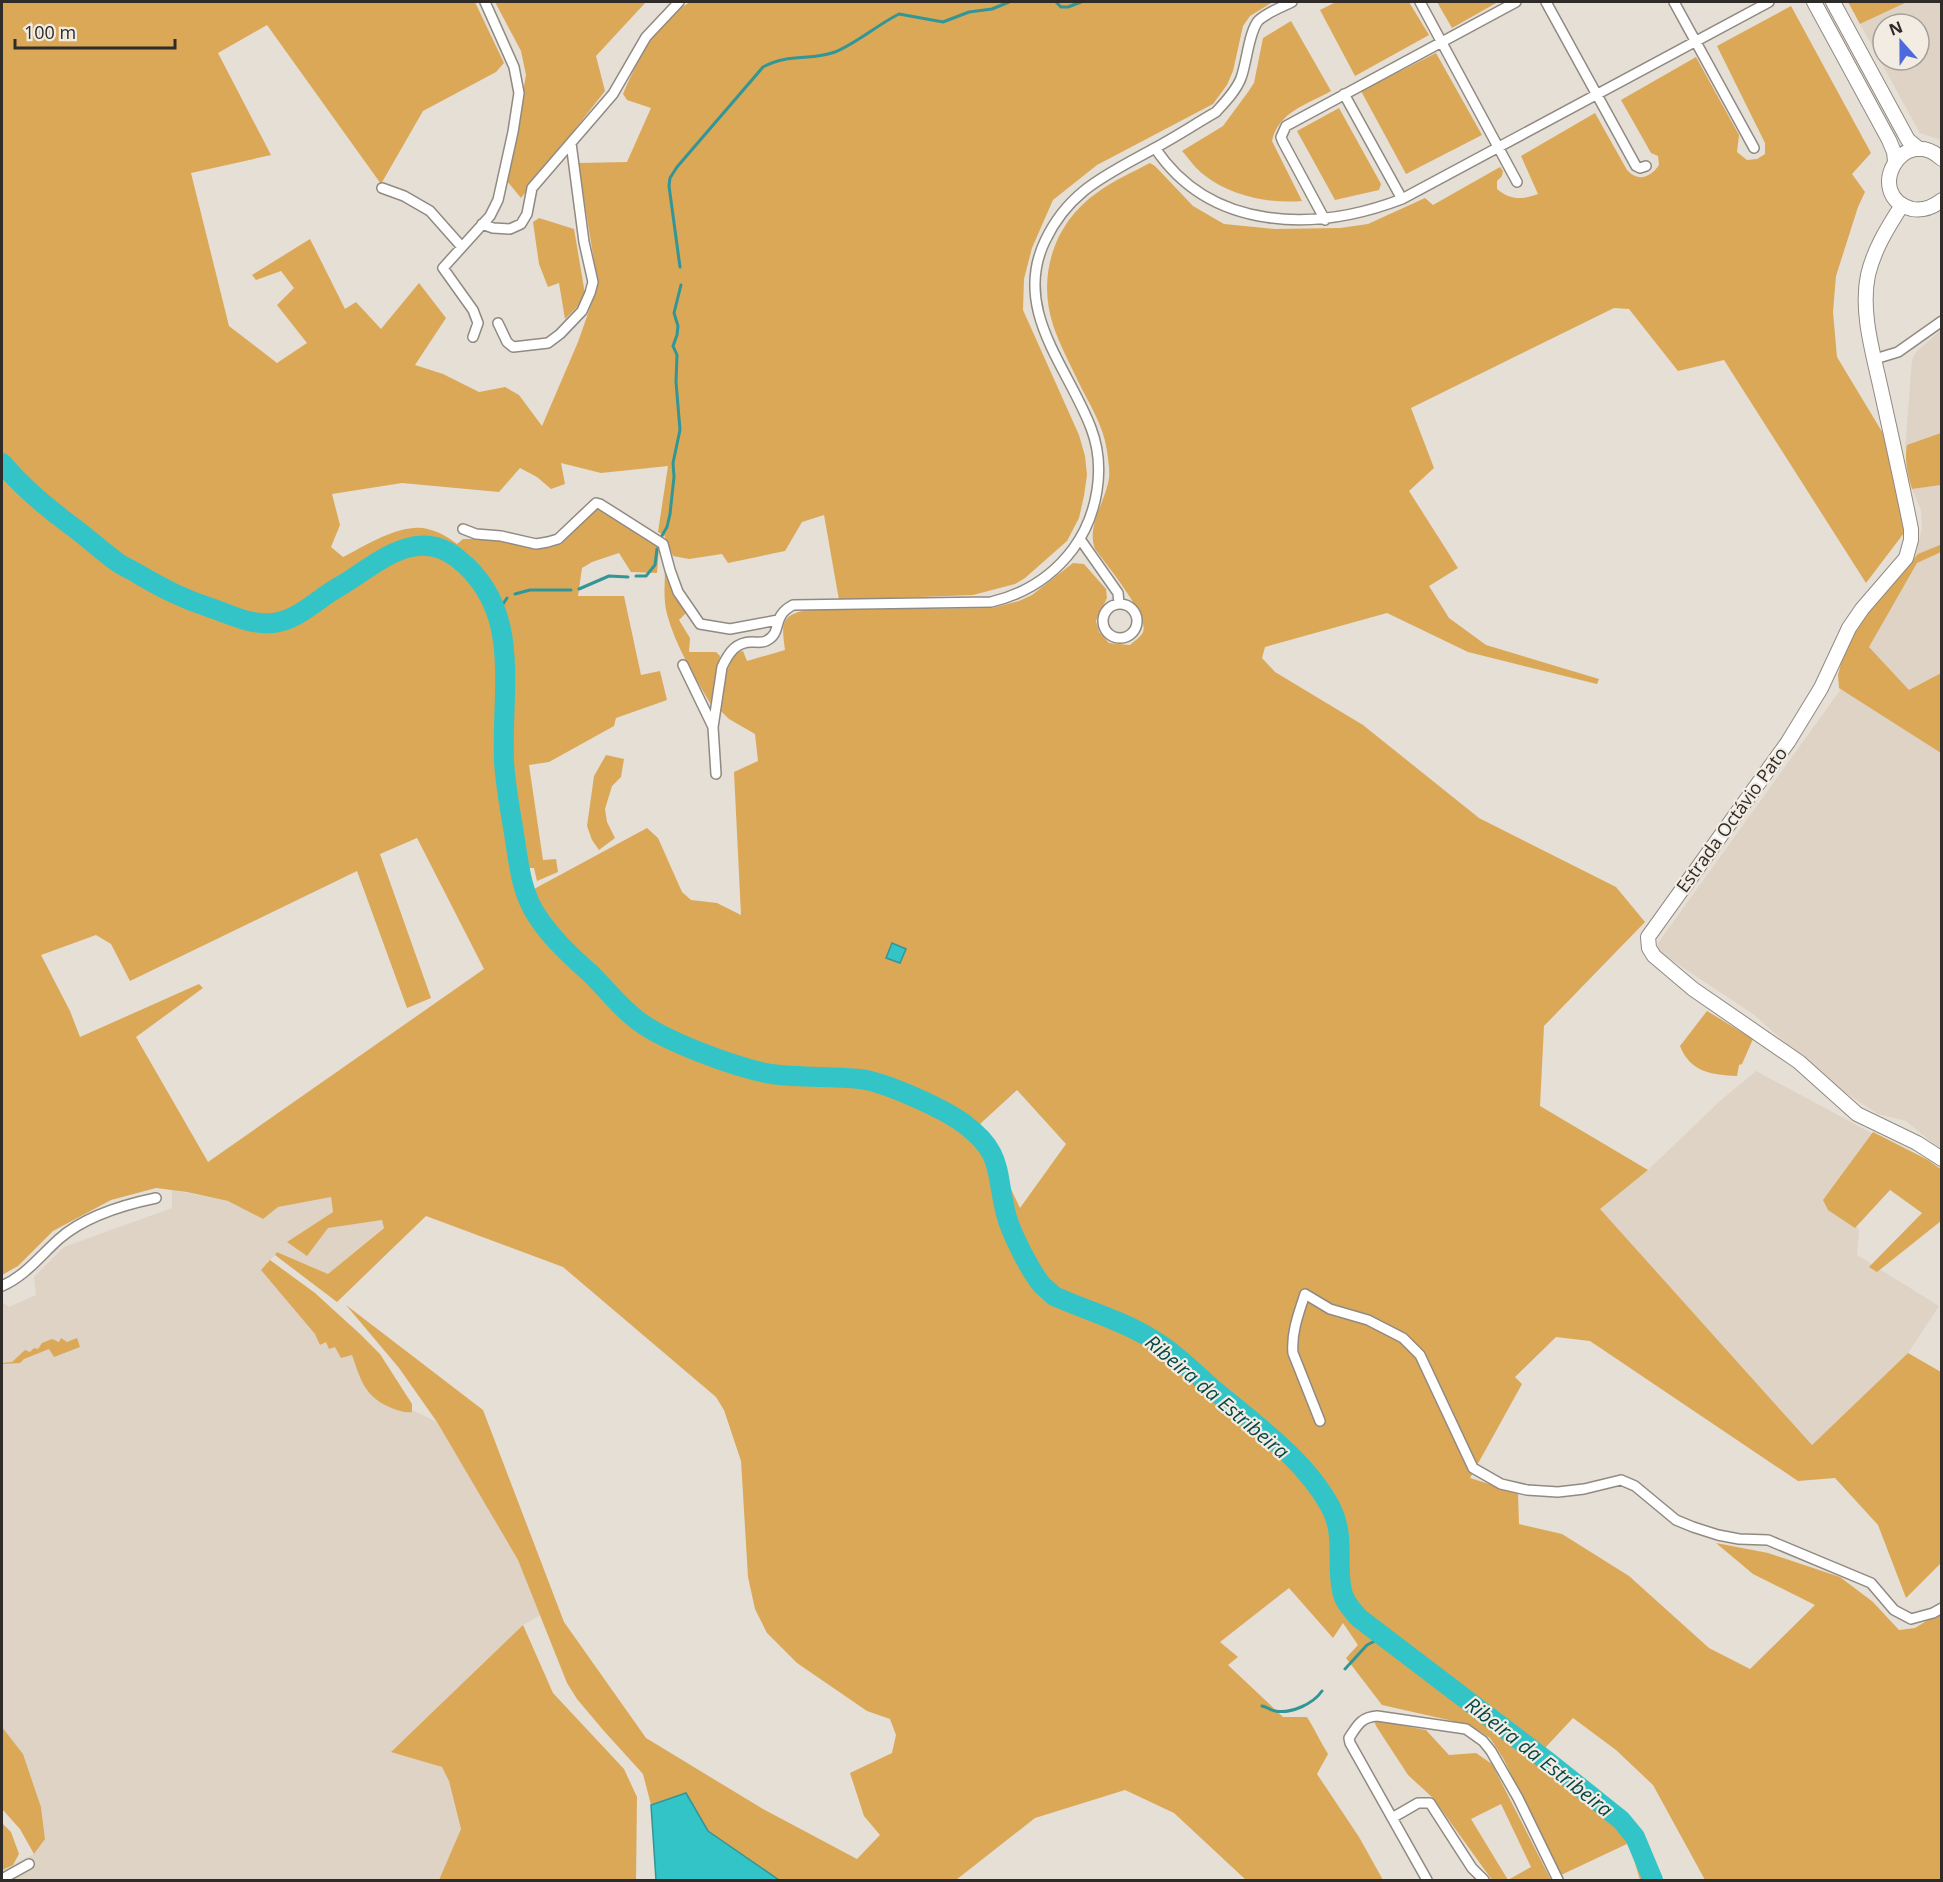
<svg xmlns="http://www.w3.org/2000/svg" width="1943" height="1882" font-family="'Open Sans',sans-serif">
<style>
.built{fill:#ded3c4;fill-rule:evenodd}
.green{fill:#dba858;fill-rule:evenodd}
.water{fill:#33c4c7;stroke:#329697;stroke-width:1.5}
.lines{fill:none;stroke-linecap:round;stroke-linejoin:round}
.stream{stroke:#329697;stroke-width:3}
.river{stroke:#33c4c7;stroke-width:20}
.street-casing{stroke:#908a82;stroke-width:12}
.secondary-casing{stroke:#908a82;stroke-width:16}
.street{stroke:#fff;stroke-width:9}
.secondary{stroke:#fff;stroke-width:14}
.labels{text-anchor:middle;stroke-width:4.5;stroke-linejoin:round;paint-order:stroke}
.street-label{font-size:18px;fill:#2e2b28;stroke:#f2ece3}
.water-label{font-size:20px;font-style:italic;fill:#074748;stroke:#f2ece3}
</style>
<rect width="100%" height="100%" fill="#e5dfd6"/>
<path class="built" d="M1907 2H1941V140L1920 133 1860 24ZM1883 24H1919V60H1883Z
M1941 330V437L1905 449 1912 360 1916 352Z
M1941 485V673L1909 690 1869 647 1913 565 1922 528 1921 510 1912 489Z
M1846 682 1941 753V1150L1906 1121 1878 1114 1834 1085 1753 1014 1658 951V943Z
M1756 1071 1875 1135 1826 1202 1859 1229 1857 1255 1939 1306 1908 1353 1812 1445 1599 1209 1648 1170 1720 1101Z
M172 1190 228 1201 263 1219 278 1207 331 1197 333 1212 287 1242 328 1228 382 1220 384 1227 328 1274 278 1252 267 1263 412 1410 437 1422 518 1560 540 1615 523 1625 392 1751 442 1767 449 1781 461 1829 439 1880H2V1870L34 1854 45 1839 41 1807 23 1754 2 1727V1302L9 1307 36 1295 34 1277 64 1247 172 1208Z"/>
<path class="green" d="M2 2H475L504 63 496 72 423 111 381 184 267 25 218 53 271 155 191 173 229 326 277 363 307 343 277 305 294 288 281 271 256 280 252 275 310 239 345 309 356 302 381 329 419 283 446 318 415 365 443 374 479 392 505 387 519 395 542 426 578 342 598 285 578 163 627 162 651 108 627 100 623 94C639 58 655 23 690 2H1273L1250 16 1243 26 1233 71 1227 85 1213 104 1097 165 1053 200 1042 225 1032 248 1024 279 1023 310 1079 435 1085 456 1087 475 1084 496 1079 518 1067 541 1025 578 1015 584 973 595 839 600 824 515 802 522 785 551 728 563 722 554 689 559 673 556 664 535 658 532 668 466 601 473 561 463 565 484 551 489 537 477 520 468 499 492 402 483 332 494 340 525 331 547 343 557C365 546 389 530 414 528 428 526 446 535 457 544L463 539H502L549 548 561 544 598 508 659 548 657 573 631 572 619 553 592 562 582 568 578 596H624L641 675 660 671 667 700 616 718 614 726 549 762 529 765 543 860 556 859 558 872 537 881 534 868H529L534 889 647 828 658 838 682 892 691 900 717 903 741 915 734 772 758 761 755 734 729 719 720 710 726 673 735 653 743 651 747 661 785 650C782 626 779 615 807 610L992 608 1019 601 1032 595 1073 563 1084 564 1106 589 1107 598 1096 621 1099 632 1109 643 1130 645C1134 641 1141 637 1143 632 1150 617 1105 563 1095 549 1086 526 1106 501 1109 478 1110 470 1108 459 1107 451 1104 426 1088 402 1077 379 1069 362 1059 343 1053 325 1037 275 1054 222 1098 192 1114 180 1133 172 1150 163L1155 166 1193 206 1224 224 1275 229 1340 228 1368 224 1425 198 1433 205 1500 167 1503 171 1502 176 1497 181V189C1510 200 1522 200 1538 194L1521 156 1595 113 1627 170C1638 182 1650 178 1659 165L1658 156 1651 153 1621 100 1696 57 1739 135 1737 152 1747 160 1757 159 1765 154V143L1717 46 1791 6 1871 153 1852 174 1865 192 1858 207 1836 276 1833 312 1837 357 1893 450 1904 523V533L1866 583 1724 360 1678 371 1629 309 1614 308 1411 408 1434 468 1409 491 1458 568 1429 586 1449 618 1486 645 1599 679 1597 684 1468 652 1387 613 1265 647 1262 658 1275 672 1363 725 1479 818 1616 887 1645 922 1544 1026 1540 1106 1648 1170 1600 1209 1812 1445 1908 1353 1941 1372V1563L1906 1598 1878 1525 1835 1478 1798 1481 1590 1341 1556 1337 1515 1377 1522 1384 1470 1478 1518 1493 1519 1524 1562 1534 1629 1576 1709 1648 1750 1669 1815 1605 1753 1574 1716 1543 1768 1553 1840 1577 1873 1602 1899 1630 1915 1628 1941 1612V1880H1705L1653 1785 1616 1750 1573 1718 1544 1749 1605 1798 1645 1841 1661 1880H1640L1629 1843 1561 1875 1503 1758 1490 1738 1476 1729 1453 1721 1382 1705 1346 1658 1358 1645 1343 1623 1333 1638 1289 1588 1220 1642 1238 1657 1228 1665 1283 1717H1307C1315 1729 1320 1742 1328 1754L1317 1774 1359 1837 1383 1880H1246L1174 1813 1125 1790 1035 1818 956 1880H779L708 1831 686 1793 651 1805 643 1774 604 1731 577 1699 567 1683 518 1560 437 1422 399 1368 346 1305 483 1410 564 1622 646 1738 763 1809 857 1859 880 1835 864 1816 850 1773 892 1753 896 1735 890 1719 867 1711 797 1663 767 1633 755 1609 748 1577 741 1461 724 1410 716 1397 563 1267 426 1216 337 1302 275 1255 277 1252 328 1274 384 1228 382 1220 328 1228 307 1256 287 1242 333 1212 331 1197 278 1207 263 1219 228 1201 187 1192 156 1188 111 1200 53 1231 18 1266 2 1275ZM417 838 484 969 208 1162 136 1037 203 988 199 984 80 1037 70 1011 41 955 96 935 111 944 130 981 357 871 407 1008 431 998 380 854ZM1017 1090 1066 1144 1020 1208 980 1124Z
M495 2H646L596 56 605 91 521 198 507 181 526 75 521 51Z
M1336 2H1409L1429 35 1355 76 1320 10Z
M1437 2H1498L1452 28Z
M1848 2H1907L1860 24Z
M1291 21 1331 91C1308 104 1278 112 1272 141L1302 201C1269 204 1231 196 1204 175 1196 169 1189 159 1182 151L1223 126 1248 92 1254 83 1263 38Z
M1436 53 1482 135 1406 174 1361 91Z
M1339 108 1381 184 1379 190 1335 200 1297 131Z
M539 218 574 229 585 294 582 302 565 319 559 283 548 287 539 264 533 222Z
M1941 433V485L1912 489C1908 476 1904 459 1907 445Z
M1940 545 1941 552 1917 563 1869 647 1909 690 1941 673V753L1839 688 1838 675 1844 652 1863 618 1918 554Z
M665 567 687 612 679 620 690 638 689 652H716L720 656 713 705 710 703C694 675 675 645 667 614 663 599 665 583 665 567Z
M606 755 624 759 621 777 612 786 605 809 607 822 615 838 599 850 592 840 587 826 594 776Z
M1707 1011 1753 1039 1742 1064 1739 1065 1737 1076C1712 1075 1690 1072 1680 1046Z
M1873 1132 1928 1160 1942 1170 1941 1221 1877 1272 1869 1267 1922 1213 1890 1190 1855 1228 1828 1210 1823 1200Z
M270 1260 315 1293 360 1334 380 1354 412 1404V1412C405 1413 401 1411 394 1409 365 1398 361 1381 352 1355L341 1358 335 1347 329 1349 326 1342 320 1345 315 1334 261 1270Z
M61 1338 67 1342 77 1338 80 1347 54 1357 49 1349 24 1359 20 1363 2 1364V1349V1363L12 1362 25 1350 30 1352 34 1348 38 1349 42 1343 52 1339 59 1342Z
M523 1625 553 1693 624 1769 637 1797 636 1880H439L461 1829 449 1781 442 1767 391 1752Z
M1374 1720 1426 1730 1449 1755 1476 1753 1492 1764 1551 1880H1508L1531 1867 1501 1804 1471 1819 1508 1880H1492L1433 1798 1408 1775 1376 1726Z
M2 1727 23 1754 41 1807 45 1839 34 1854 20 1829 2 1809Z
M2 1823 11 1832 19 1854 13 1865 2 1870Z"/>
<path class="water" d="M892 943 906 949 900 963 886 958Z
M686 1793 708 1831 779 1880H656L651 1805Z"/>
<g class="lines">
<path class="stream" d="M1056 2 1061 7H1068L1081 2
M680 267 669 186 670 178 677 167 763 67C789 53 811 61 835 52 857 43 877 25 899 14L943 22 969 12 992 9 1009 2
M660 539 667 527 670 514 674 477 673 463 680 430 676 382 677 355 673 346 677 335 678 326 674 313 681 285
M636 576H646L655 565 657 549
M579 589 609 576 628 577
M515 594 530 590H571
M497 613 507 598
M1345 1669 1367 1645 1383 1637
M1262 1706C1268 1707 1270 1710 1275 1711 1291 1714 1313 1704 1322 1691"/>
<path class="river" d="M2 463C23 488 47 508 73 527 88 538 102 551 117 562 124 567 132 570 138 574 164 589 183 599 211 608 232 615 249 625 273 623 292 621 306 609 322 598 332 590 345 584 356 576 387 555 422 530 457 558 523 609 501 688 504 760 505 786 511 813 515 840 519 866 522 894 537 916 552 939 572 957 592 975 609 992 624 1012 644 1025 673 1044 737 1068 771 1074 801 1078 830 1076 860 1079 885 1082 942 1108 963 1123 1004 1153 995 1171 1006 1214 1010 1231 1030 1271 1042 1285 1046 1289 1050 1292 1054 1296 1085 1310 1121 1320 1150 1338 1174 1352 1194 1372 1214 1390 1255 1424 1308 1462 1332 1510 1345 1537 1336 1564 1342 1591 1344 1602 1352 1610 1359 1618L1551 1764 1621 1820 1635 1837 1653 1880"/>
<g class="street-casing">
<path id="street" d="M1420 2 1517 182
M1546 2 1636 166 1640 168 1646 166
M1674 2 1754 148
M1344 94 1402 199
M1155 148C1211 232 1316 232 1402 199L1769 2
M382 188 404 196 430 211 461 246
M1325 220 1283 142 1281 137 1286 126 1516 2
M482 224 493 228 510 229 521 224 527 214 532 188 613 94 646 37 679 2
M498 323 507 342 513 347 548 343 560 334 582 311 590 293 593 282 584 242 571 143
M473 337 478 323 473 310 443 268 490 216 498 200 513 132 519 93 514 67 485 2
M1875 359 1898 352 1942 321
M463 529 476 534 501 536 536 544 548 542 558 539 596 503 600 504 663 544 670 570 678 592 700 624 730 629 778 620
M1080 539 1118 593 1119 604
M1103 621a17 17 0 1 1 34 0a17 17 0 1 1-34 0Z
M683 665 713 727
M716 774 713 727 722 667C729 652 736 642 752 642 757 642 762 643 766 641 784 632 770 617 793 605L991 602C1025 594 1052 577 1073 549 1098 515 1106 467 1091 428 1068 367 1012 310 1045 241 1069 190 1107 175 1153 149 1174 138 1195 124 1216 112 1225 102 1236 91 1241 78 1247 62 1249 30 1259 20 1268 12 1282 7 1292 2
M2 1286C25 1276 40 1256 59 1239 85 1216 122 1205 156 1198
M1320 1421 1293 1353C1291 1333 1299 1312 1305 1294L1330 1309 1368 1320 1403 1338 1420 1355 1473 1468 1501 1484 1527 1490 1558 1492 1584 1489 1621 1480 1635 1486 1676 1520 1693 1527 1718 1535 1739 1539 1768 1540 1871 1583 1894 1610 1911 1619 1933 1613 1942 1608
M1392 1818 1418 1803H1430L1472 1868 1484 1880
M2 1879 29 1864
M1427 1880 1350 1743 1349 1738C1357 1726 1361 1717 1377 1716L1466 1729 1483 1741 1491 1751 1518 1798 1558 1880"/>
</g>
<g class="secondary-casing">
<path id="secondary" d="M1814 2 1889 140 1894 152 1895 161
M1833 2 1908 140 1919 149
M1942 159C1902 122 1863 196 1912 209 1923 211 1933 207 1942 200
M1902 205C1888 227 1874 249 1868 275 1860 313 1874 356 1882 394 1892 439 1902 484 1911 529V540L1906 558 1862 609 1849 628 1821 688 1788 742 1648 937 1649 948 1654 956 1693 989 1799 1062 1857 1114 1917 1143 1942 1159"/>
</g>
<use href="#street" class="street"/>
<use href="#secondary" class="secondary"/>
</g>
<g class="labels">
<g class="street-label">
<text transform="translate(1732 820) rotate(-54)" y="6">Estrada Octávio Pato</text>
</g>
<g class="water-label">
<text transform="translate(1217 1397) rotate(40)" y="7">Ribeira da Estribeira</text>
<text transform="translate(1539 1757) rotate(38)" y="7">Ribeira da Estribeira</text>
</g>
</g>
<rect width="1943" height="1882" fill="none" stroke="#2e2b28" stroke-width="6"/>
<g transform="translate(1901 42) rotate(339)"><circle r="28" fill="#f2ece3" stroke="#a49f98" stroke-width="1.5"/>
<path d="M0-4.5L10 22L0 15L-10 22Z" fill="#4c6ade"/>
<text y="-9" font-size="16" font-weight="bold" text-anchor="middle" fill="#2e2b28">N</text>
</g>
<path d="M15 39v9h160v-9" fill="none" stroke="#2e2b28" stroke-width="3"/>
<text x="24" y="39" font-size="18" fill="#2e2b28" stroke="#f2ece3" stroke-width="4.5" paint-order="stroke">100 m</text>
</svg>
